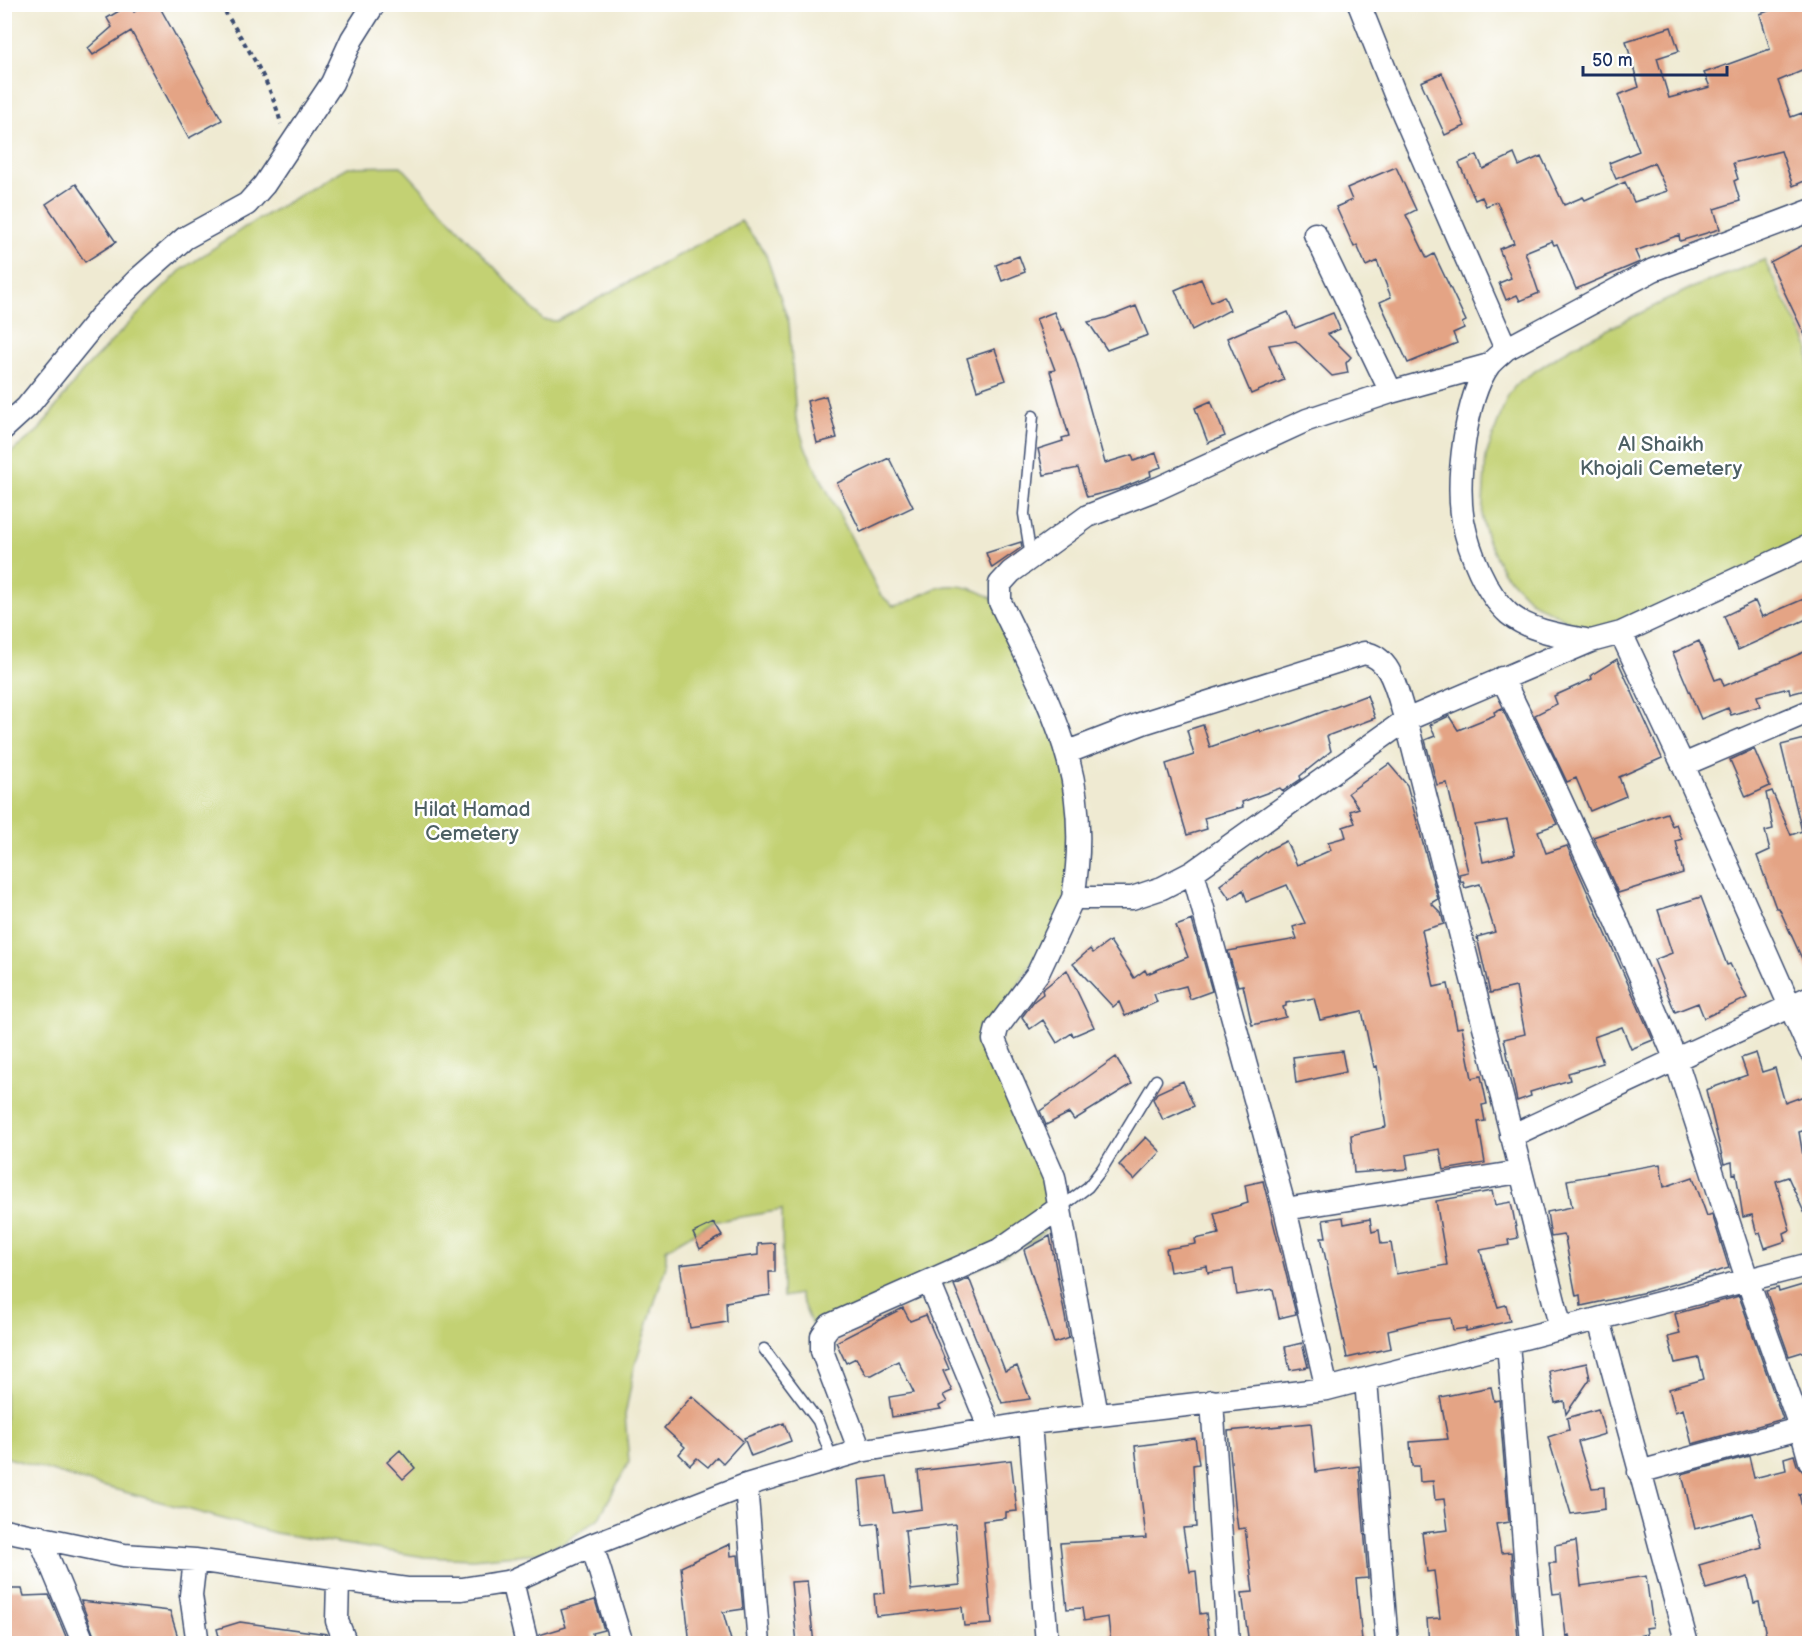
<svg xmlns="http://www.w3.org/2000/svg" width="1814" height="1648" font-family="'Balsamiq Sans',sans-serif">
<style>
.green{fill:#c3d173;stroke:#6f8068;stroke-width:1.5}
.building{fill:#e4a485;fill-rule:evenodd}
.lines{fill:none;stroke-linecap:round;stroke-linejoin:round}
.lane-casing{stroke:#3b4b6f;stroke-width:13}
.street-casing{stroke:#3b4b6f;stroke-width:25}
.path{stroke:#3b4b6f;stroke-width:4;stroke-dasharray:4.5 4.5;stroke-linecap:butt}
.lane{stroke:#fff;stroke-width:10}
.street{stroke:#fff;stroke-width:22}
.labels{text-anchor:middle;stroke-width:5;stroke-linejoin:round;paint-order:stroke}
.park-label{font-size:21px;fill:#4d6064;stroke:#fff}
</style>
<rect width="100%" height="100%" fill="#fff"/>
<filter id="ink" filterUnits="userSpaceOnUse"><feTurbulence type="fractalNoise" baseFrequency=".0167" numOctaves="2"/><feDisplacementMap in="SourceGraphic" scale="12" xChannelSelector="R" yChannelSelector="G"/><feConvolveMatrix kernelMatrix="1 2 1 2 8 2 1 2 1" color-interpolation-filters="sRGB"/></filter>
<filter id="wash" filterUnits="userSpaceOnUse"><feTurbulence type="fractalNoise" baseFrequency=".008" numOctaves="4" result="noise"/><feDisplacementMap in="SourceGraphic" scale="24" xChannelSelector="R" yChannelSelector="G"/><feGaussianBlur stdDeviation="1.35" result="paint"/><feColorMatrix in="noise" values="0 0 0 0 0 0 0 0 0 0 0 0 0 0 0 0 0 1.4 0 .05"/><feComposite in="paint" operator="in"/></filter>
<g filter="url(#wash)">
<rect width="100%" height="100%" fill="#efead2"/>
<path class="green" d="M401 166 543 320 557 321 741 221 765 252 789 323 796 418 805 447 880 594 893 606C908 604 918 596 932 590 958 579 983 591 1004 606L1073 761 1090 850 1081 882 985 1040 1055 1198C1053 1216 1050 1227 1036 1240L957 1279 816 1335 799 1294 783 1297 782 1210 712 1222 666 1249V1266L635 1365 625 1415 629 1462 599 1518 565 1542 537 1553 472 1559 425 1557 275 1533 84 1481 5 1457 4 458 39 430 81 373 180 271 245 227 348 167Z
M1764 260 1809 347V540L1611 631H1587L1532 602 1503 572 1487 539 1482 519 1486 456 1507 397 1517 383 1570 348 1691 288Z"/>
<g id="blocks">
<path class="building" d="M147 4H158L222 120 189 138 131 31 93 55 88 48 112 27 107 18 129 5 134 12Z
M1769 4H1809V68L1778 81 1791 117 1802 113 1809 134V179L1793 186 1781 151 1733 163 1738 179 1734 181 1740 201 1714 209 1720 229 1680 241 1679 235 1635 251 1640 262 1576 289 1557 244 1554 245 1552 241 1525 252 1539 293 1520 301 1517 295 1506 300 1499 283 1511 278 1499 249 1514 243 1497 202 1486 206 1482 197 1475 200 1459 163 1477 155 1483 169 1514 154 1519 166 1541 156 1564 205 1583 197 1585 200 1625 182 1634 202 1667 191 1654 163 1616 179 1609 163 1639 151 1618 95 1639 87 1626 41 1671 27 1679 51 1657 58 1669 98 1710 87 1704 73 1770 49 1760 14 1771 10Z
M1442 73 1465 126 1445 135 1421 82Z
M1396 167 1416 210 1406 215 1427 258 1434 254 1466 321 1462 323 1464 328 1453 333 1457 343 1408 363 1380 302 1391 297 1377 261 1366 266 1357 245 1354 247 1336 207 1352 200 1347 188Z
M76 184 116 242 85 262 46 204Z
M1809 242V344L1770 262Z
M1019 256 1025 272 1002 281 996 265Z
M1201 279 1211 302 1224 296 1230 310 1192 330 1175 290Z
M1136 306 1148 335 1107 350 1088 322 1106 318Z
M1054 312 1062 330 1064 329 1076 359 1105 463 1132 455 1134 461 1156 453 1161 467 1150 471 1151 476 1119 489 1087 497 1078 468 1044 475 1038 449 1063 441 1062 438 1069 436 1050 371 1055 370 1036 319Z
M1288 312 1295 328 1333 313 1340 329 1328 334 1351 357 1346 363 1348 373 1332 376 1296 341 1269 345 1284 380 1251 394 1227 338Z
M995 349 1006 380 977 390 967 358Z
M826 396 837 438 817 443 807 401Z
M1211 401 1225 436 1208 443 1195 408Z
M889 458 913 507 861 532 837 483Z
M1021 542 1022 547 992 568 986 553Z
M1806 598 1809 607V618L1738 650 1724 616 1755 601 1762 617Z
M1699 641 1715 680 1721 678 1724 686 1809 650V689L1790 694 1789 688 1757 696 1760 706 1731 715 1728 708 1701 719 1673 653Z
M1617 659 1662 758 1619 777 1626 796 1590 811 1576 778 1567 782 1535 715 1557 704 1554 696 1592 679 1591 675Z
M1367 695 1375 718 1327 736 1331 751 1300 776 1301 779 1283 791 1280 788 1242 802 1243 807 1204 818 1207 829 1187 835 1166 764 1194 755 1187 730 1203 725 1210 747 1260 730 1261 732 1288 725Z
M1502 708 1557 824 1538 831 1546 853 1567 846 1653 1040 1631 1049 1622 1027 1594 1037 1603 1063 1568 1073 1570 1080 1530 1092 1531 1096 1517 1101 1504 1039 1525 1034 1516 987 1490 993 1477 937 1495 932 1480 884 1465 888 1463 881 1461 882 1459 874 1468 872 1447 783 1437 785 1425 740 1435 736 1430 725 1449 716 1458 730 1495 715 1494 712ZM1507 820 1515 854 1483 862 1475 825Z
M1809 738V836H1806L1809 850V974L1779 908H1776L1757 856 1770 850 1765 831 1773 829 1766 793 1772 791 1791 835 1802 831 1781 745Z
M1754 749 1770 786 1746 797 1730 760Z
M1389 764 1407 785 1438 899 1431 903 1441 913 1444 924 1422 930 1434 987 1448 984 1457 1028 1462 1027 1472 1078 1481 1076 1487 1104 1482 1105 1485 1121 1478 1122 1485 1163 1444 1170 1440 1149 1406 1155 1408 1169 1354 1173 1351 1135 1386 1127 1377 1066 1374 1067 1362 1011 1320 1020 1314 998 1286 1003V1006L1283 1007 1286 1017 1252 1025 1243 985 1238 986 1228 951 1297 939 1293 927 1305 923 1287 885 1247 901 1243 890 1230 899 1220 885 1270 849 1286 841 1297 865 1331 850 1328 842 1346 837 1343 827 1355 823 1350 811 1359 808 1348 793Z
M1667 813 1672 826 1676 824 1682 839 1676 841 1683 873 1618 893 1593 837Z
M1701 897 1727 965 1730 964 1747 998 1704 1018 1698 1003 1675 1012 1654 960 1672 953 1658 910Z
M1192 920 1212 991 1190 999 1186 986 1154 994 1157 1002 1125 1016 1119 1002 1113 1007 1073 964 1090 949 1093 953 1110 941 1134 978 1145 970 1147 974 1188 957 1176 926Z
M1067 970 1094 1027 1073 1036 1072 1033 1057 1043 1043 1020 1030 1029 1022 1017 1034 1001 1043 994 1042 990Z
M1342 1051 1346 1072 1296 1083 1293 1057Z
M1756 1053 1762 1072 1775 1068 1785 1103 1804 1096 1809 1112V1129L1799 1132 1806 1173 1809 1172V1223L1788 1177 1776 1181 1790 1230 1784 1233 1786 1241 1765 1248 1760 1233 1757 1234 1752 1215 1743 1217 1736 1173 1733 1174 1732 1162 1724 1164 1706 1090 1747 1075 1741 1058Z
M1116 1057 1132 1084 1074 1120 1069 1113 1046 1125 1040 1111Z
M1183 1081 1194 1106 1163 1120 1153 1099 1157 1093Z
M1146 1137 1161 1152 1134 1180 1119 1165Z
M1660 1164 1664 1187 1693 1177 1707 1216 1712 1214 1729 1268 1646 1292 1581 1306 1580 1295 1576 1296 1565 1238 1563 1235 1551 1237 1547 1212 1572 1207 1567 1180Z
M1263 1181 1296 1314 1279 1318 1273 1289 1237 1295 1233 1269 1208 1273 1207 1266 1170 1272 1166 1249 1196 1244 1195 1239 1219 1234 1214 1213 1248 1203 1245 1185Z
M1492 1191 1495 1205 1511 1202 1518 1238 1508 1240 1509 1245 1480 1250 1498 1307 1506 1305 1510 1321 1466 1331V1328L1453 1330 1451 1318 1421 1322 1388 1330 1391 1348 1347 1358 1321 1237H1326L1323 1220 1343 1217 1344 1224 1370 1219 1372 1232 1379 1230 1381 1244 1391 1243 1396 1274 1447 1265 1436 1201Z
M714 1223 722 1236 700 1249 693 1233Z
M1050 1236 1069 1338 1054 1343 1024 1250Z
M775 1243V1272H769L770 1295 726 1302 727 1322 690 1328 680 1265 758 1255V1244Z
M969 1278 1005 1371 1017 1366 1030 1399 1002 1403 954 1285Z
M1806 1284 1809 1296V1350L1789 1356 1766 1291 1778 1288 1779 1292Z
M1739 1296 1783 1419 1692 1444 1683 1409 1675 1412 1669 1389 1704 1379 1699 1358 1675 1363 1668 1337 1680 1334 1675 1314Z
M903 1308 910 1321 926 1315 949 1369 943 1371 952 1391 943 1395 947 1402 939 1406 941 1409 892 1417 889 1397 914 1393 898 1361 872 1375H866L856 1358 846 1363 836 1342Z
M1302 1343 1308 1367 1290 1370 1285 1347Z
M1587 1363 1590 1379 1566 1414 1564 1401 1555 1403 1549 1371Z
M1491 1387 1494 1401 1499 1400 1509 1522 1496 1524 1501 1553 1511 1552 1518 1640 1488 1644H1429L1427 1619 1440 1618 1434 1571 1427 1572 1422 1533 1448 1530 1444 1499 1435 1500 1433 1481 1420 1482 1419 1466H1412L1410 1442 1448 1439 1440 1397Z
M692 1396 743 1441 723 1463 717 1457 708 1467 697 1458 690 1465 679 1454 685 1447 664 1428Z
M1598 1409 1605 1434 1578 1442 1592 1488 1604 1487 1605 1509 1571 1514 1548 1437 1569 1430 1567 1418Z
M784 1423 791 1441 751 1456 744 1438Z
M1311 1423 1316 1472 1359 1466 1368 1578 1356 1579 1362 1640 1329 1644H1249L1242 1593 1253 1592 1245 1528 1238 1529 1236 1514 1228 1431Z
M1195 1438 1199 1464 1193 1465 1196 1527 1183 1528 1190 1572 1196 1571 1200 1614 1206 1613 1210 1644H1111L1108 1617 1084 1621 1082 1608 1067 1609 1060 1543 1146 1538 1135 1446Z
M400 1450 415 1468 403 1479 387 1462Z
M1794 1455 1797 1465 1804 1473 1809 1491 1799 1494 1809 1536V1644H1768L1759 1602 1754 1603 1748 1577 1706 1589 1699 1565 1762 1547 1753 1513 1695 1529 1682 1474 1749 1456 1754 1478 1786 1470 1784 1458Z
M1011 1460 1017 1511 1006 1512V1518L983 1521 992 1624 964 1626 962 1607 876 1616 874 1594 885 1593 878 1523 863 1525 859 1480 887 1476 893 1513 922 1509 918 1471ZM955 1524 960 1585 911 1590 905 1530Z
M1576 1541 1581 1586 1646 1576 1653 1627 1646 1628 1647 1634 1609 1642 1608 1639 1571 1644 1569 1635 1566 1636 1561 1593 1553 1594 1549 1563H1556L1555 1545Z
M730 1544 731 1556 738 1555 743 1609 723 1612 732 1644H690L681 1567Z
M807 1581 814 1644H797L791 1582Z
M4 1589H22L24 1596 49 1595 69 1644H4Z
M595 1600 604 1630 592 1633 594 1644H540L539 1635 566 1627 561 1610Z
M81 1601 170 1611 180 1644H97Z
M240 1622 327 1634V1644H221L217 1629Z"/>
</g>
</g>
<g filter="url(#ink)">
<use href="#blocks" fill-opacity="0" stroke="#3b4b6f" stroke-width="1.5"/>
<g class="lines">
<g class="lane-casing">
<path id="lane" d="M1031 557 1024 514 1033 416
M1060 1208 1088 1187 1102 1169 1156 1080
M764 1349 818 1421 832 1459"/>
</g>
<g class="street-casing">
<path id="street" d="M1359 4 1396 97 1506 349
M1315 234 1391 392
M4 428 27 407 101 316 137 280 185 238 247 204 264 185 332 83 352 39 374 4
M1621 633 1683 765 1810 1051
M1591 641C1565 636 1531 632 1509 614 1485 593 1469 551 1463 521 1456 480 1465 399 1489 365 1494 359 1501 354 1506 349L1653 270 1810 211
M1502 678 1546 768 1617 922 1676 1060 1747 1279 1801 1429 1810 1461
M1068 752 1143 723 1364 653C1393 657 1397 695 1406 720L1561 1329
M1683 765 1810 711
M1193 872 1285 1209 1327 1389
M1073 898C1094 774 1051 709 1000 602V584L1011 572 1088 516 1159 488 1307 420 1391 392 1489 365
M1511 1136 1810 997
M1285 1209 1520 1172
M929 1282 990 1429
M1599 1320 1687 1644
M1508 1343 1532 1644
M1366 1380 1387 1644
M1212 1401 1228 1644
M1097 1415 1054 1177 994 1040 997 1028 1038 973 1073 898H1132L1162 888 1193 872 1406 720 1591 641 1621 633 1810 545
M1030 1423 1047 1644
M860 1451 822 1351V1336L830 1325 999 1250 1059 1208
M1639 1472 1810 1426
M746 1485 759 1644
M4 1530 124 1555 195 1560 407 1589H462L512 1581 592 1545 746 1485 860 1451 1030 1423 1327 1389 1810 1264
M39 1536 84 1644
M592 1545 622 1644
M195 1560 191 1595 198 1644
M338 1581 337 1621 346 1644
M512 1581 527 1644"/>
</g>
<path class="path" d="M220 4C243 41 271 81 281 124"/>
<use href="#lane" class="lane"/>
<use href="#street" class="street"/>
</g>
</g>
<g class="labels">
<g class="park-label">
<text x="1661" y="451">Al Shaikh<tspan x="1661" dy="24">Khojali Cemetery</tspan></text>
<text x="472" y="816">Hilat Hamad<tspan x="472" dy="24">Cemetery</tspan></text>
</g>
</g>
<rect width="1814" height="1648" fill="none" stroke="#fff" stroke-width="24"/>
<path d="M1583 66v9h144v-9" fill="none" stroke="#1b2f5e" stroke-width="3"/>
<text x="1592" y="66" font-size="18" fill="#1b2f5e" stroke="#ffffff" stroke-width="4.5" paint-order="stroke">50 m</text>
</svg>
